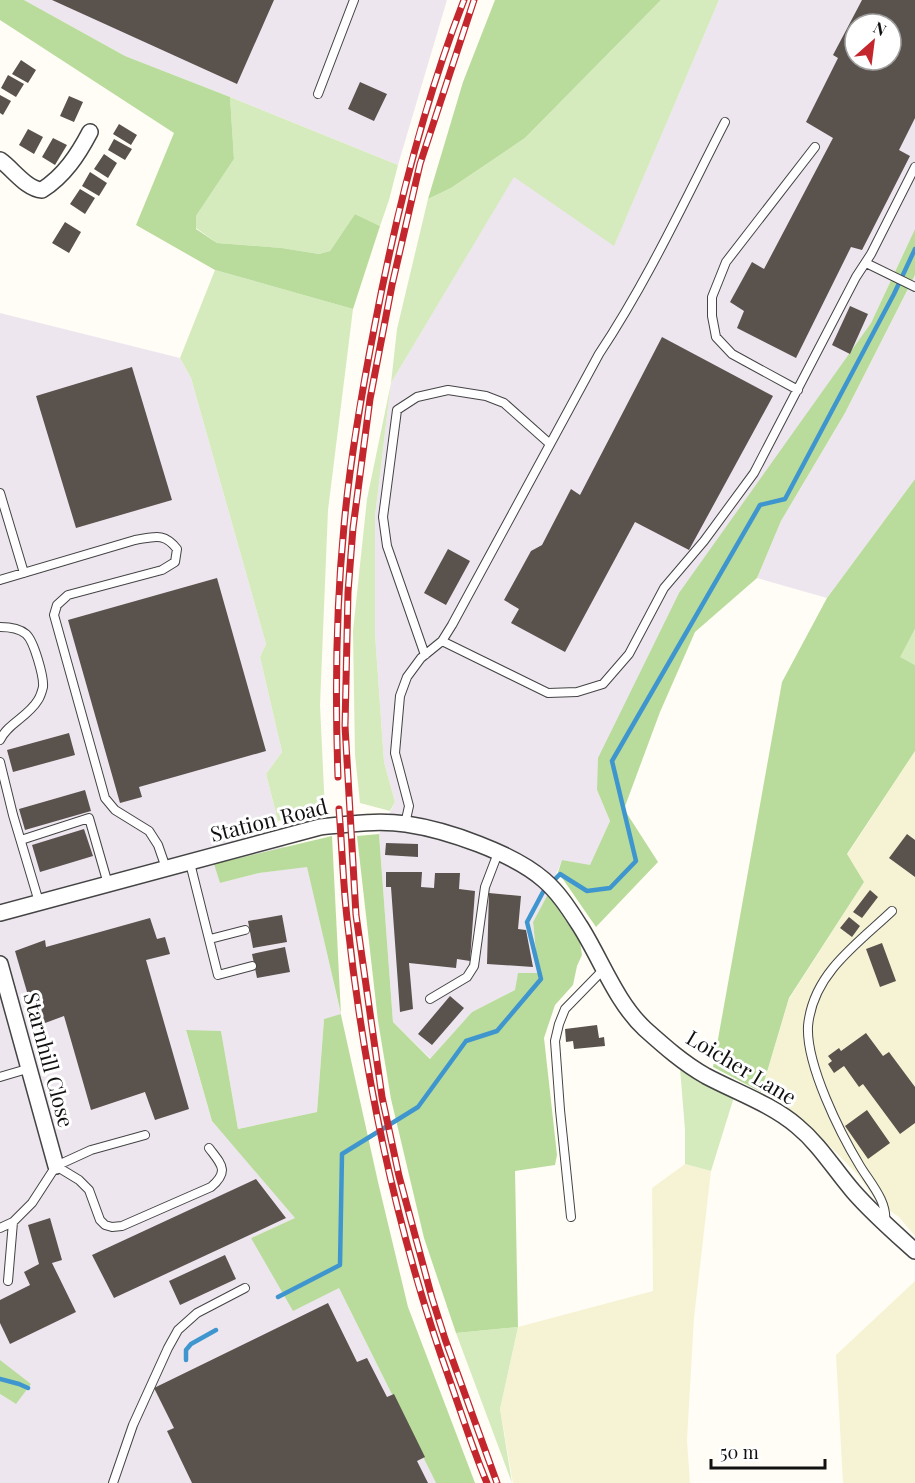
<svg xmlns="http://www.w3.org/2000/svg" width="915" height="1483" font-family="'Playfair Display',serif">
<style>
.industrial{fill:#eee6ef;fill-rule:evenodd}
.farmland{fill:#f6f3d4}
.green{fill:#d5ebbd}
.forest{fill:#b9dc9c}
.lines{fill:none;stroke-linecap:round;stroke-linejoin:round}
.stream{stroke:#3f96cf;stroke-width:4.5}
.building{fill:#5a524d;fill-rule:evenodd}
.service-casing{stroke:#444;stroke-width:10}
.minor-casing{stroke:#444;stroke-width:18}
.service{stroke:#fff;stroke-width:8}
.minor{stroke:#fff;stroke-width:15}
.rail-casing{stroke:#c4262e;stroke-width:7}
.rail{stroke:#fff;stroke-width:4.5;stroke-dasharray:14;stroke-linecap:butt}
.labels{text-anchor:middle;stroke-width:6;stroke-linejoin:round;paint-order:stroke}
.street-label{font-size:21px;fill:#111;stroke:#fff}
</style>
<rect width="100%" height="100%" fill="#fffdf5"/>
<path class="industrial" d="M24 0H447L398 165 230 97 125 56Z
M719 0H915V229L871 323 793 434 597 790 610 821 590 866 562 860 548 894 533 922 538 973 515 990 472 1012 431 1059 393 1022 379 834 395 802 384 762 375 633V516L391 383 514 176 614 245ZM855 24H891V60H855Z
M915 275V479L827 598 757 578 781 521 845 413Z
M0 313 180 358 191 378 266 644 260 657 282 752 266 774 285 849 215 865 220 883 259 873 307 866 341 1015 324 1019 317 1112 238 1129 221 1032 186 1031 212 1121 296 1218 251 1238 339 1288 436 1483H0V1394L16 1404 0 1360Z"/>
<path class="farmland" d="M915 751V1236L899 1217 877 1202 858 1175 810 1126 761 1092 789 999 864 882 847 855Z
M685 1164 711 1171 694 1318 687 1440 690 1483H513L500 1409 518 1327 653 1291 652 1188Z
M915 1281V1483H843L836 1355Z"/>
<path class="green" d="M661 0H719L614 246 514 177 391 383 375 516V633L384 762 395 802 390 811 360 803 355 755 353 631 367 499 391 383 397 329 428 199 451 188 525 138Z
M230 97 398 165 389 200 380 226 355 214 330 251 319 254 282 248 217 243 196 228V216L234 159Z
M215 270 353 309 328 510 320 705 325 811 278 821 266 774 282 752 260 657 266 644 191 378 180 358Z
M915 629V665L899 657Z
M680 1068 734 1097 711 1171 685 1164V1130Z
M518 1327 500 1409 512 1483 456 1333Z"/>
<path class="forest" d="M0 0H24L125 56 230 97 234 159 196 216V229L217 243 282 248 319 254 330 251 355 214 380 226 353 309 215 270 136 225 174 133 0 20Z
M495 0H661L525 138 451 188 428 199 463 82Z
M915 229V275L845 413 781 521 757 578 695 632 660 712 624 809 658 862 596 927 558 872 562 860 590 865 610 821 597 790 598 758 679 593 871 323Z
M915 479V629L900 657 915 665V751L847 854 864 882 789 998 761 1092 713 1067 782 682 827 598Z
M379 834 393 1022 430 1059 472 1012 515 990 518 973H538L533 922 548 894 580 942 582 955 577 966 573 985 555 1005 544 1038 557 1155 555 1165 515 1171 518 1327 456 1333 424 1238 391 1099 378 1021 357 836Z
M332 836 341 1015 378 1182 408 1307 475 1483H436L339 1288 293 1311 251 1238 295 1218 212 1121 186 1030 221 1031 238 1129 317 1112 324 1019 341 1014 307 867 259 873 220 883 214 864Z
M0 1360 31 1384 16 1404 0 1394Z"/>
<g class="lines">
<path class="stream" d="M278 1297 340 1265 342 1154 418 1107 466 1041 497 1031 541 979 527 922 543 892 560 874 587 891 610 888 636 861 612 761 760 505 785 499 894 294 915 249
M186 1360V1350L191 1344 216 1330
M0 1379 19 1384 28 1388"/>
</g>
<path class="building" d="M52 0H274L237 84Z
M862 0H915V118L899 150 910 156 862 250 851 247 796 358 737 328 744 311 730 302 752 262 764 269 833 138 806 122 838 58 833 55ZM855 24H891V60H855Z
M21 60 36 70 28 83 12 74Z
M8 75 24 84 16 97 1 88Z
M360 82 387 94 374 121 348 109Z
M0 95 11 101 3 115 0 113Z
M69 96 83 102 74 122 60 116Z
M119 124 137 135 131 145 113 134Z
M28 129 43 137 34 154 19 145Z
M53 138 67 145 55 165 42 157Z
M114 139 132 149 125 160 108 150Z
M104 154 117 163 108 178 94 169Z
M90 172 107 183 99 196 82 186Z
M80 189 95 198 85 214 70 204Z
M65 222 81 232 69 253 52 243Z
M850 306 868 314 850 354 832 345Z
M662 337 773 396 689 550 635 522 565 652 511 623 519 609 504 600 531 551 542 545 571 489 580 495Z
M132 367 172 500 76 528 36 396Z
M448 549 470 561 446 605 424 593Z
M217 578 266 751 139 787 142 797 120 803 68 620Z
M69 733 75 755 13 772 7 750Z
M85 790 91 811 25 830 19 809Z
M84 829 93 856 40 872 32 845Z
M907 834 915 840V877L889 858Z
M386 843 418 844V857L385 855Z
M386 872H422L421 887 434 888 435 873H460L459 889 475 891 470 961 457 959 456 968 409 963 413 1009 400 1012 391 887H386Z
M870 890 878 897 862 918 853 912Z
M489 893 521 896 518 929 526 930 533 967 487 964Z
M282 915 287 942 253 948 248 921Z
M849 917 860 926 852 937 840 928Z
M150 918 157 939 165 937 170 954 146 960 189 1109 155 1120 145 1092 91 1110 64 1016 37 1026 15 951 45 940 46 947Z
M882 943 896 981 880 987 866 949Z
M285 947 290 972 257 978 252 954Z
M450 996 464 1008 432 1045 418 1034Z
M597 1025 599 1038 604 1037 605 1046 574 1049 573 1041 566 1042 565 1029Z
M866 1033 883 1056 889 1052 915 1087V1123L900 1134 863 1084 859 1087 844 1066 834 1073 828 1064 832 1061 828 1056 839 1048 841 1051Z
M867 1110 890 1143 868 1159 845 1126Z
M256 1179 286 1218 114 1298 92 1255Z
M50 1218 62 1260 52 1263 76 1312 10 1344 0 1323V1300L30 1285 24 1272 39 1264 28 1225Z
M225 1255 236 1279 180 1305 169 1281Z
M328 1303 357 1362 367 1358 387 1397 394 1394 425 1457 417 1461 428 1483H192L167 1431 174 1428 154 1388Z"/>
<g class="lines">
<g class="service-casing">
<path id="service" d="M318 94 354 0
M866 263 915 287
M798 390 732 354 716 337 712 316V297L726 262 815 147
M0 493 24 573
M0 580 135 540C154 537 164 532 177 549L175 562 162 570 68 595 57 605 54 615 105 798 115 810 149 831 158 845 166 868
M0 627C10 627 19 628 26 634 34 641 44 677 43 687 42 691 40 697 38 700 28 717 8 723 0 740
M442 641 548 693 577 692 603 684 629 654 664 588 704 541 754 473 856 277 871 254 915 167
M425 655 387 546 383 517 397 410 417 397 448 390 486 396 504 403 550 444
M0 762 13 815 39 902
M405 824 409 806 395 753 400 696 407 677 421 658 442 641 452 625 599 354C648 280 685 200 725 122
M21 840 89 818 108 884
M190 863 218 975 252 966
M210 939 245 930
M430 999 467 977 474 966 485 887 498 853
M0 1077 27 1069
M56 1166 79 1180 89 1190 100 1220 105 1225 112 1227 122 1226 211 1187C230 1171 221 1164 209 1148
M571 1217 560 1110 555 1041 559 1024 565 1009 604 969
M885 1223C888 1202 871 1184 860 1166 840 1133 806 1065 808 1026 810 1005 820 984 833 968 850 947 873 929 892 911
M0 1228 13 1222 32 1203 56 1166 91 1150 145 1135
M8 1281 13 1222
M113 1483 133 1425 168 1348 178 1330 197 1313 245 1288"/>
</g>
<g class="minor-casing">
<path id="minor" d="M0 160C13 169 26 189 42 190 64 176 78 155 90 132
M0 913 320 827C348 824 378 820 406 824 447 830 513 853 544 880 559 893 569 909 580 926 601 959 616 1002 645 1029 664 1046 683 1063 706 1076 736 1092 771 1104 797 1126 820 1145 834 1169 853 1191 872 1213 894 1232 915 1251
M0 964 56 1166"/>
</g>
<use href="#service" class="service"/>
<use href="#minor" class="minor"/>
<g class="rail-casing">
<path id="rail" d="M474 0 420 164 392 285 370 399 353 528 348 592 345 726 356 915 382 1097 399 1176 432 1298 445 1339 497 1483
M338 777C335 694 336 609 344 526 350 458 362 391 375 324 396 214 423 105 464 0
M339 809C342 846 343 882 347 918 364 1076 396 1231 450 1381 462 1415 473 1450 487 1483"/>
</g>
<use href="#rail" class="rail"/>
</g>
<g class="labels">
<g class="street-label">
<text transform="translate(269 821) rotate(-14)" y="7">Station Road</text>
<text transform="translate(48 1060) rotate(75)" y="7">Starnhill Close</text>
<text transform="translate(741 1068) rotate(31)" y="7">Loicher Lane</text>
</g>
</g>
<g transform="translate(873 42) rotate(28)"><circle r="28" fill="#ffffff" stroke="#a0a0a0" stroke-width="1.5"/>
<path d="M0-4.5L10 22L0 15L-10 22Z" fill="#c4262e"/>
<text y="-9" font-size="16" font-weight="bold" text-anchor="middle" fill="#111111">N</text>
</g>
<path d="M711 1459v9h114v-9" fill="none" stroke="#111111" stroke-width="3"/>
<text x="720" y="1459" font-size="18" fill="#111111" stroke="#ffffff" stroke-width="4.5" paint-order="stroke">50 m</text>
</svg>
